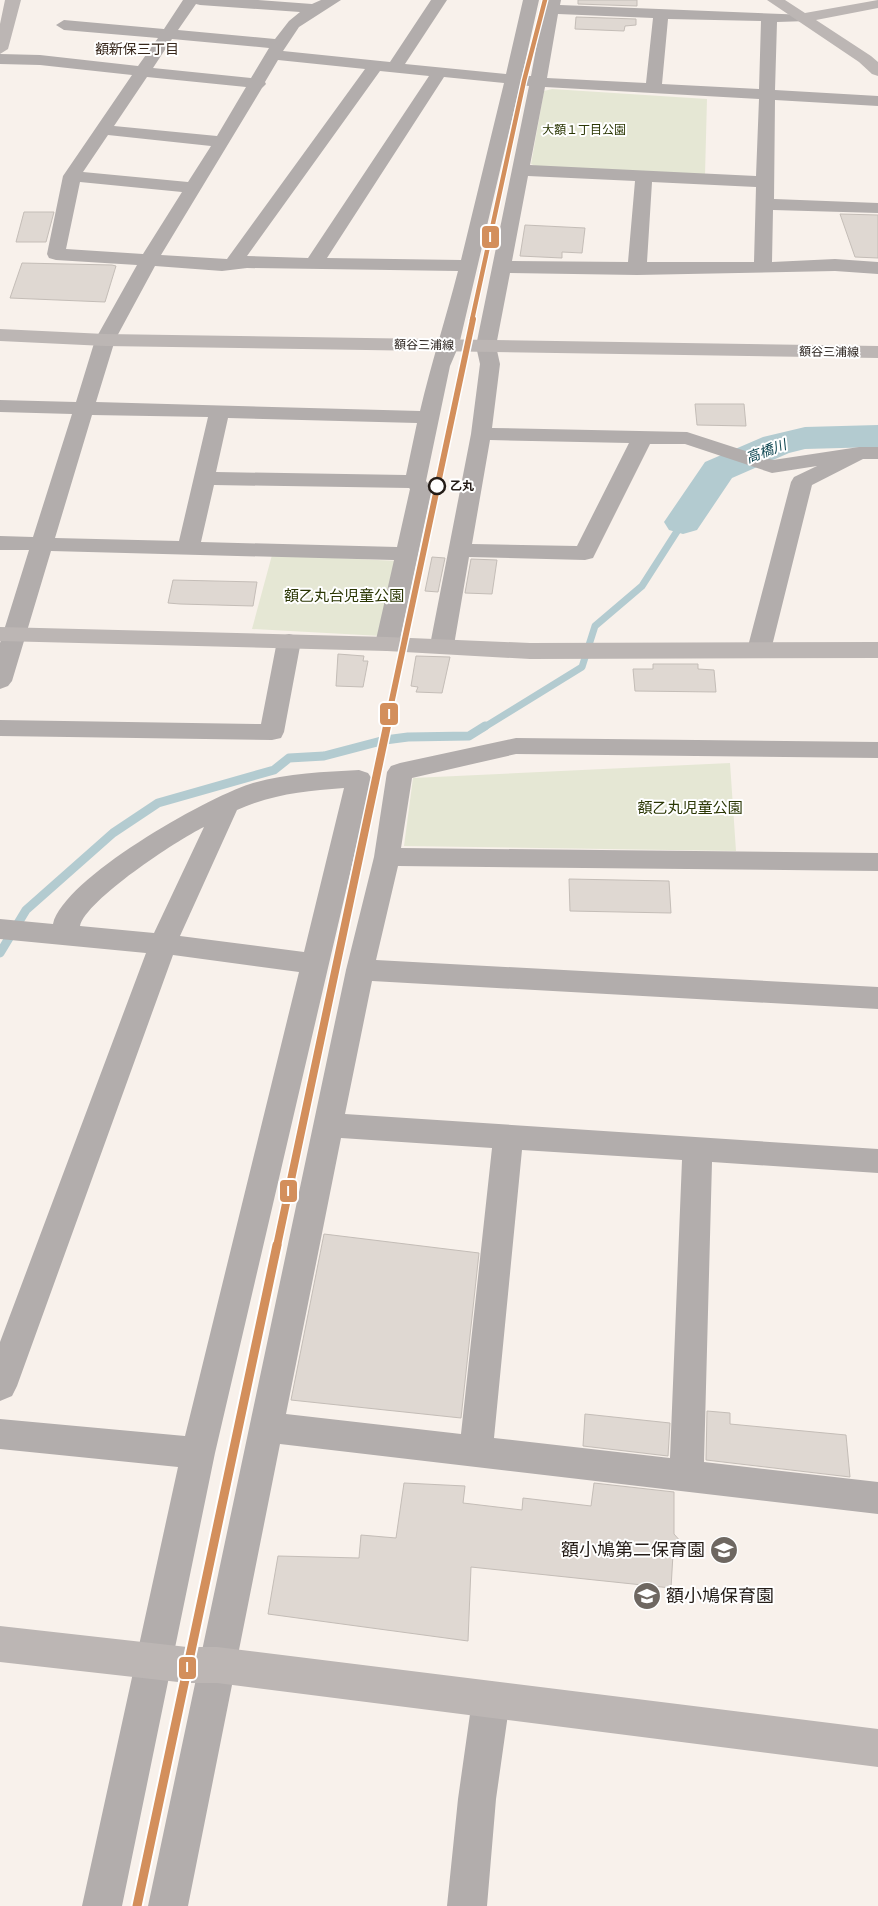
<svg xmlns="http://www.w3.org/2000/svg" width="878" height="1906" font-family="Ubuntu,'Noto Sans JP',sans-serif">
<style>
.green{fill:#e5e7d4}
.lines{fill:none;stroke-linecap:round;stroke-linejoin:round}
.stream-far1{stroke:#b3cbd0;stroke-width:7}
.stream{stroke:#b3cbd0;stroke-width:9}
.river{fill:#b3cbd0;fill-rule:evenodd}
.building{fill:#dfd8d2;stroke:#c4bdb7}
.street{fill:#b2adac;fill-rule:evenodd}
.secondary{fill:#bcb6b4;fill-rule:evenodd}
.rail-1-far3-casing{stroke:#fff;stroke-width:7}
.rail-1-far2-casing{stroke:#fff;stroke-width:9}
.rail-1-far1-casing{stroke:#fff;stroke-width:11}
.rail-1-casing{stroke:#fff;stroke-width:13}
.rail-1-far3{stroke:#d38f5c;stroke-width:4.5}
.rail-1-far2{stroke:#d38f5c;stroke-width:6}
.rail-1-far1{stroke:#d38f5c;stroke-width:8}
.rail-1{stroke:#d38f5c;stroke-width:9}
.stop-dot{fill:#fff;stroke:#241c17;stroke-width:2.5}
.labels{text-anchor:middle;stroke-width:4;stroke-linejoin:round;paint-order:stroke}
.far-park-label{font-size:12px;fill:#2a3603;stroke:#fff}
.far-street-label{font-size:12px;fill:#241c17;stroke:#fff}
.far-stop-label{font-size:12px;font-weight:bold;fill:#241c17;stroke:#fff;text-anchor:start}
.far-neighbourhood-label{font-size:14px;fill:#36261a;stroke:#fff}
.far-water-label{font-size:14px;font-style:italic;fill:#0f4752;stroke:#fff}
.park-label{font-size:15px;fill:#2a3603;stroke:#fff}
.near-poi-label{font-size:18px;fill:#241c17;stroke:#fff;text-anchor:end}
.line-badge{stroke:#fff;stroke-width:2}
.badge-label{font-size:14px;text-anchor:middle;font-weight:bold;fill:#fff}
</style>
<rect width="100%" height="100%" fill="#f8f1eb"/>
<path class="green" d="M552 89 707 99 705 175 538 167 531 164 544 91Z
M272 555 398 561 381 636 252 629Z
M730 763 736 851 404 846 413 778Z"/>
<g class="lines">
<path class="stream-far1" d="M483 728 582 667 595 626 642 586 683 522"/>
<path class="stream" d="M0 953 26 910 113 833 158 803 274 770 289 758 324 756 385 740 408 737 469 736 485 726"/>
<path class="river" d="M878 425V447L805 449 789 453 732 478 697 530 683 534 669 530 664 522 705 462 763 437 805 427Z"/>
</g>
<path class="building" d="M578 0H637V6L578 4Z
M576 17 636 19V25L625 26 624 31 575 29Z
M24 212H54L46 242H16Z
M840 214 878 215V258L855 257Z
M525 225 585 228 582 253 562 252V258L520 256Z
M22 263 112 265 116 266 105 302 10 298Z
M695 404H744L746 426 697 425Z
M432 557 445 558 438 592 425 591Z
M471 559 497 560 492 594 465 593Z
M173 580 257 582 253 606 180 604 168 603Z
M338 654 364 656 363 661H368L363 687 336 686Z
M416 656 450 657 442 693 416 692 418 687 411 686Z
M653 664H698V669L714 670 716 692 635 691 633 669H653Z
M569 879 669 881 671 913 570 911Z
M324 1234 479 1253 461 1418 291 1400Z
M707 1411 730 1413V1424L846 1435 850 1477 706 1460Z
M585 1414 670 1423 668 1456 583 1446Z
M404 1483 465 1486 463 1503 522 1510 523 1498 591 1506 594 1483 674 1492V1534L682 1543 673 1554 671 1588 471 1567 468 1641 268 1614 278 1556 359 1558 361 1535 396 1538Z"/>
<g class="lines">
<path class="street" d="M183 0H258L312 4 321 0H341L299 27 283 51 390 62 431 0H447L405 64 506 74 523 0H539L522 76H531L545 0H561L560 5 808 15 811 18 808 21 777 22 775 90 878 96V106L775 100 774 199 878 203V213L773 210 772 262 835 259 878 262V274L835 271 637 275 510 273 496 346 500 364 492 428 687 432 773 460 859 447H878V459H863L812 485 771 650 767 655 759 658 751 655 747 650 791 482 794 477 817 466 772 473 685 444H650L593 558 585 560 469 557 454 645 450 650 442 652 434 650 430 645 471 434 480 364 476 346 529 86 520 85 459 345 450 366 426 481 432 488 399 644 395 649 387 651 379 649 375 644 394 560 51 551 12 681 8 686 0 689V643L29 550H0V536L33 537 72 414 0 412V400L76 402 95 340 137 265 56 260 49 258 47 254 63 176 132 75 40 65 0 64V54L40 55 138 66 158 38 64 30 56 25 64 20 164 29ZM196 4 200 5 300 12 289 21 275 39 178 30ZM558 14 653 18 646 83 547 78ZM668 19 761 21 759 89 662 84ZM172 39 269 48 251 78 153 68ZM278 60 365 69 227 259 161 255 262 88 266 84 265 82ZM380 71 429 76 308 258 247 256ZM147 77 246 87 217 136 114 126ZM444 77 504 83 461 260 327 258ZM545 87 759 99 756 176 530 165ZM108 135 211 146 188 182 83 172ZM528 176 635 181 628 262 512 261ZM80 182 182 192 143 254 66 249ZM652 182 756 187 754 262H647ZM155 266 222 271 247 268 458 271C446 318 431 364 420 411L96 402 115 340ZM92 415 208 417 179 541 55 538ZM228 418 417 423 406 475 216 472ZM490 440 629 443 577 546 472 544ZM214 485 409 488 410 489 397 547 201 542Z
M289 634 297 636 301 641 284 732 281 738 272 740 0 736V720L261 724 277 641 281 636Z
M516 738 878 742V758L516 754 412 778 401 848 878 853V871L398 866 376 960 878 987V1009L372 981 345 1114 878 1149V1173L712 1162 704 1462 878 1482V1514L280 1444 188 1906H148L346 970 374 857 387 772 391 766 400 763ZM341 1138 492 1148 461 1434 286 1414ZM522 1150 682 1160 670 1458 494 1438Z
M359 770 368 773 372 779 215 1453 122 1906H82L178 1467 0 1449V1419L185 1436 299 972 173 955 17 1386 12 1396 0 1401V1342L146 953 0 939V919L53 924C64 878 204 799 250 784 285 773 323 772 359 770ZM344 788 304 952 180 936 237 810C273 794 305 791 344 788ZM204 827 154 933 80 926C86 900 177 840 204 827Z
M491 1681 504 1687 510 1700 496 1799 487 1906H447L458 1799 472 1700 478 1687Z"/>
<path class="secondary" d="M5 0H21L8 49 0 54V24Z
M767 0H785L805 13 878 0V8L816 20 871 56 878 62V76L872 74 859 62Z
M0 329 105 334 878 346V358L105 346 0 341Z
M0 627 387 637 530 643 878 642V658L530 659 387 651 0 641Z
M0 1626 187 1647H217L878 1729V1767L217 1683H187L0 1662Z"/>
<g class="rail-1-far3-casing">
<path id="rail-1-far3" d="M472 320 524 81 545 0"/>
</g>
<g class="rail-1-far2-casing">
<path id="rail-1-far2" d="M386 728 473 319"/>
</g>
<g class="rail-1-far1-casing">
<path id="rail-1-far1" d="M277 1246 387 726"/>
</g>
<g class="rail-1-casing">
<path id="rail-1" d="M137 1906 277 1245"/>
</g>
<use href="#rail-1-far3" class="rail-1-far3"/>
<use href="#rail-1-far2" class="rail-1-far2"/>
<use href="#rail-1-far1" class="rail-1-far1"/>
<use href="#rail-1" class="rail-1"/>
</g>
<defs>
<g id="school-disc" transform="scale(1.4375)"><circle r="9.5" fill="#6e6761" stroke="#fff"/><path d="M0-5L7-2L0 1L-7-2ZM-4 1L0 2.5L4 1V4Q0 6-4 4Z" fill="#fff"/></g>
</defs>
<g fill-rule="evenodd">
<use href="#school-disc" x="724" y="1550"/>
<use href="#school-disc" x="647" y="1596"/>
</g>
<circle class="stop-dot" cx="437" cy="486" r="8"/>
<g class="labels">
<g class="far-park-label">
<text x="584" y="134">大額１丁目公園</text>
</g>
<g class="far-street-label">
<text transform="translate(424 345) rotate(1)" y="4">額谷三浦線</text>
<text transform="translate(829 352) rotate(1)" y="4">額谷三浦線</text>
</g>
<g class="far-stop-label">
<text x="450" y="490">乙丸</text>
</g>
<g class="far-neighbourhood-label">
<text x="137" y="54">額新保三丁目</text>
</g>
<g class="far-water-label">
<text transform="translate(766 451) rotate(-20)" y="5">高橋川</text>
</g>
<g class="park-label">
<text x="344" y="601">額乙丸台児童公園</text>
<text x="690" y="813">額乙丸児童公園</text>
</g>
<g class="near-poi-label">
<text x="705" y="1556">額小鳩第二保育園</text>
<text x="666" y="1602" text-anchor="start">額小鳩保育園</text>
</g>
</g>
<g class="line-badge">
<rect x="481" y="225" width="19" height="24" rx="5" fill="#d38f5c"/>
<rect x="379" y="702" width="20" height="24" rx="5" fill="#d38f5c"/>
<rect x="279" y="1179" width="19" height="24" rx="5" fill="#d38f5c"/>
<rect x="178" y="1656" width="19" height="24" rx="5" fill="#d38f5c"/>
</g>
<g class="badge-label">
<text x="490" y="242">I</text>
<text x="389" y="719">I</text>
<text x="288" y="1196">I</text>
<text x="187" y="1672">I</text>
</g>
</svg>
